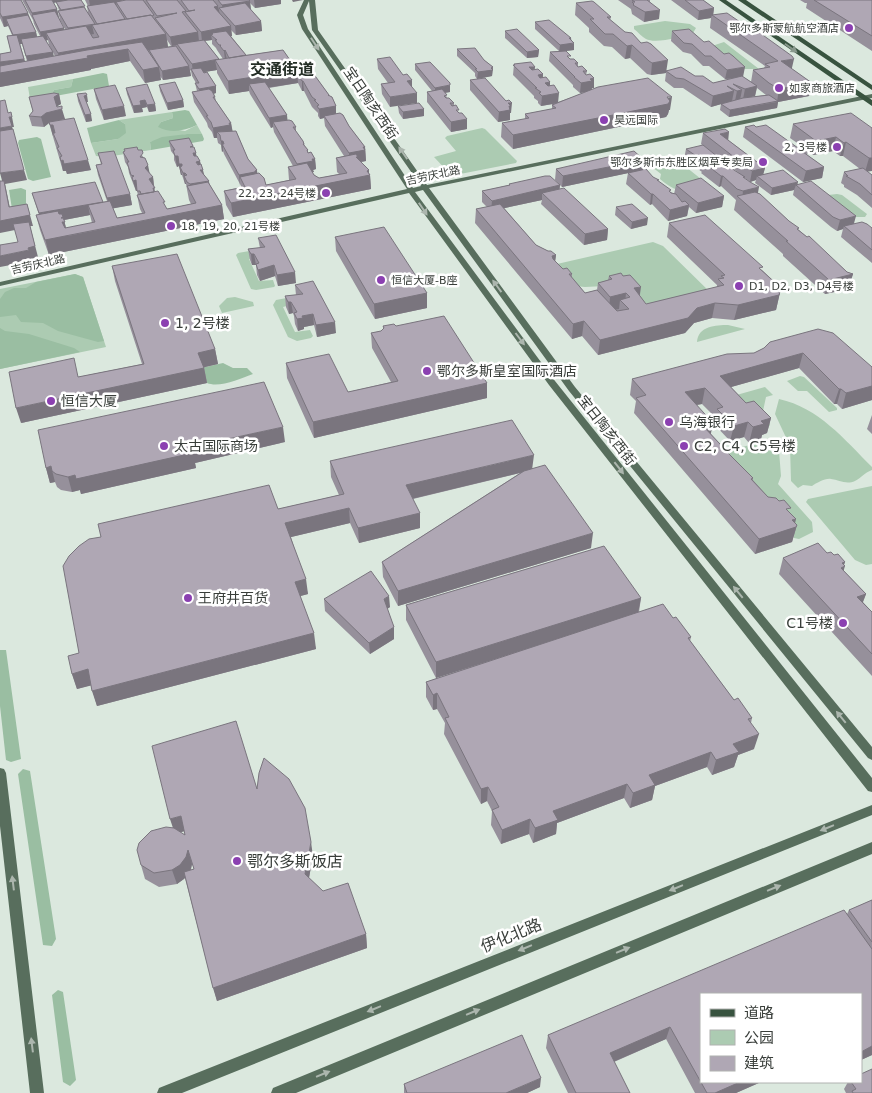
<svg xmlns="http://www.w3.org/2000/svg" width="872" height="1093" font-family="'DejaVu Sans','Noto Sans SC',sans-serif">
<style>
.green{fill:#accbb2}
.forest{fill:#9abea2}
.lines{fill:none;stroke-linecap:round;stroke-linejoin:round}
.secondary{fill:#586e5d;fill-rule:evenodd}
.primary{fill:#38533f;fill-rule:evenodd}
.wall{fill:#96909b;fill-rule:evenodd}
.shaded-wall{fill:#7a757e}
.building{fill:#afa7b4;stroke:#7a757e}
.oneway{fill:#acb6ae}
.oneway2{fill:#88988c}
.poi-dot{fill:#8b40b1;stroke:#fff;stroke-width:2}
.labels{text-anchor:middle;stroke-width:5;stroke-linejoin:round;paint-order:stroke}
.far-poi-label{font-size:11px;fill:#393e3a;stroke:#fff;text-anchor:start}
.far-street-label{font-size:11px;fill:#393e3a;stroke:#fff}
.street-label{font-size:14px;fill:#393e3a;stroke:#fff}
.poi-label{font-size:14px;fill:#393e3a;stroke:#fff;text-anchor:start}
.far-district-label{font-size:16px;font-weight:bold;fill:#232d25;stroke:#fff}
.near-poi-label{font-size:16px;fill:#393e3a;stroke:#fff;text-anchor:start}
.near-street-label{font-size:16px;fill:#393e3a;stroke:#fff}
</style>
<rect width="100%" height="100%" fill="#dbe8de"/>
<path class="green" d="M665 21 690 24 696 28 693 33C683 37 655 44 646 39 642 37 638 32 634 29V26Z
M724 42 759 69H743L712 46Z
M73 79 71 87 54 90 50 97 30 99 28 87Z
M172 112 173 118 161 122 159 127 185 131 197 125 202 134H187L150 142 151 150 106 157 96 156 91 143 118 139 125 124 119 120Z
M482 128 485 129 517 161 516 163 455 175 449 173 434 157 456 151 445 138 447 136Z
M676 162 681 163 706 183C682 189 680 196 660 179L661 174 652 167Z
M837 194 842 195 867 214 865 217H853L828 195Z
M653 242 663 246 713 295 655 308 642 301 640 295 625 285 585 287 574 286 557 264Z
M255 250 259 257 249 259 259 281 273 280 275 286 274 287 256 290 251 289 236 255 238 253Z
M75 274 83 277 106 347 0 369V289Z
M235 297 253 302 254 306 222 313 219 306 227 298Z
M292 297 294 304 283 307 295 332 310 330 313 336 311 338 297 341 288 337 273 305 276 300Z
M728 325 745 329 697 342C698 326 716 325 728 325Z
M800 376 804 377 837 408V410L829 412 807 391H798L787 381Z
M765 387 773 395 766 397 763 411 770 425 768 428 733 396Z
M779 399C819 408 844 439 872 467V470C864 473 861 478 855 481 846 485 839 480 831 479 825 478 817 483 812 486L803 485 798 488 791 481 790 446 775 414Z
M769 439 779 451 781 476 778 484 812 522 813 532 799 539 794 538 791 524 723 453Z
M872 486V564L866 565 855 560 806 502 808 499Z"/>
<path class="forest" d="M103 73 107 74 109 86 50 97 54 90 71 87 73 79Z
M185 110 189 111 197 125C184 131 171 134 158 127L161 122 173 118 172 112Z
M119 120 125 124 126 133 118 139 91 143 87 128Z
M187 134H202L204 139 203 141 151 150 150 142 162 137Z
M37 137 41 139 51 177 33 181 28 179 18 143 19 140Z
M21 188 26 190V210L12 209 9 190Z
M75 274 83 277 104 341 98 342 58 331 43 323 21 322 16 315 0 317V299L5 292 14 288H26L36 282Z
M0 328 5 331 29 334 74 348 80 352 0 369Z
M223 363 233 368H247L253 374C240 379 219 388 207 383L201 368Z
M0 650H6L21 759 11 762 6 760 0 706Z
M23 769 30 771 56 939 52 946 43 945 18 774Z
M58 990 63 992 76 1080 70 1086 63 1082 52 995Z"/>
<g class="lines">
<path class="secondary" d="M304 0H315L318 30 427 185 872 94V98L429 188 575 387 872 747V760L868 758 569 391 423 190 415 192 555 381 872 778V792L868 791 549 385 409 193 0 286V282L407 189 302 29 297 15ZM309 1 312 30 421 186 413 188 308 29 303 15Z
M0 768 4 769 6 773 44 1093H30L0 826Z
M872 805V815L182 1093H157L159 1088 164 1086Z
M872 842V854L296 1093H271L273 1088Z"/>
<path class="primary" d="M719 0H726L872 100V106Z
M738 0H746L872 85V90Z"/>
</g>
<path class="wall" d="M0 0H21L28 13 36 32 37 37 40 36 34 24 33 20 22 0H81L88 13 87 6H88L85 0H281V4L255 8 250 3 251 10 261 21 262 31 236 35 231 30 232 36H231L246 55 283 50 297 70 298 75 313 73 329 95 330 96 332 97 336 106V114L340 113 343 115 349 126 365 147 366 161 361 162 369 170V173L370 175 371 189 233 217 226 205 224 191 241 187V186L224 154 223 151 222 152 221 145 218 143 217 138H214L212 132 208 127 207 123 194 102 192 92 197 91 195 83H196L192 76 191 71 190 70 191 76 163 80 160 76 161 80 145 83 130 61 91 69V70L0 87V54L11 52 7 36 12 35 8 26 4 27 0 18ZM56 2 59 10 58 11 60 20 65 29 64 30 59 18 57 9 54 3ZM48 40 49 45 55 56H53V52L46 41ZM167 40 171 46 152 50 168 47ZM212 40V44L216 48 217 50 223 59H219L205 41ZM20 44H22L27 61H25ZM217 70V73L229 94 249 91 250 94 271 128 273 127 274 132 293 166 288 167 289 180 266 185 264 178 259 173 257 174V170L248 159 236 131H232L231 123 216 101 215 97 214 94 216 93V86L207 72H204ZM298 83 302 91H304L312 107 318 113V116L320 119 324 118 325 126 344 156 336 158 337 172 339 174 319 178 314 175 312 172H314L313 170 316 169 315 159 311 152 308 153V150L305 146 303 141 296 132V127L292 121 287 120V115L269 88Z
M618 0H650V2L659 19 644 22 632 14 631 9Z
M671 0H703L714 8 713 15 812 83 809 96 778 102 777 108 729 117 720 110 721 104 711 107 683 88H674L665 81 666 73 651 75 647 74 630 58 625 59 612 47 604 46 589 32V28L575 15 576 3 611 17 610 20 667 71 695 76 713 83 731 79H725L709 66H703L691 54 683 52 671 41 672 31 751 82 753 70 764 68 765 66 710 28 711 18 698 20ZM757 88 766 95 751 97 755 96Z
M800 0H872V51L806 8 807 3H805Z
M535 22 571 38 574 50 562 51 570 59 578 63V67L587 71 586 75 594 78V88H592V90L670 110H669L668 114 666 117 513 149 501 137 502 123 525 119V114L552 109V105L553 104 541 106 538 103V101L534 98V96L513 75 514 64 535 70 543 74V78L550 86 558 102 587 92 580 93 573 87V85L549 61 550 52 559 51 535 29Z
M505 31 539 50 538 57 527 58 505 38Z
M457 49 484 60 493 67 492 76 477 79 475 76V73L457 56Z
M377 59 403 75 390 107 382 94 381 84 388 83 378 69Z
M415 64 450 92 445 93 447 98 454 103V105L459 113 467 129 451 132 427 102V92L432 91 415 70Z
M470 80 511 113H510V120L498 122 470 90Z
M159 85 183 100 184 107 168 110 160 91Z
M126 88 155 104 156 111 149 112 147 107 142 108 143 112 134 113 127 94Z
M94 89 126 116 104 120 96 99Z
M59 94 61 104 57 106 65 119 59 120 91 170 67 174 66 171H63L49 123 44 127 32 126 29 116 33 112 29 97Z
M77 94 88 102H86L92 121 86 122 78 101Z
M398 106 424 109V116L403 119 399 113Z
M793 124 872 128 868 172 872 175V208L857 195 844 187V185L841 183 844 172 860 169 843 156H840L833 151 813 155 808 151 807 155 824 167 822 178 803 182 743 137 745 127H756L798 148 803 147 790 138Z
M703 133 728 140 765 168 763 174 798 184 854 224 872 228V263L841 237 843 229 837 231 831 227 793 195 794 190 771 195 755 183 756 180 750 182 745 178V179L758 193 799 230 847 272 853 274 848 289 825 294 783 256V254L734 210 736 200 721 186 719 187 701 173 702 172 684 159 686 149 734 170 739 173 701 144Z
M169 141 196 156 200 161 204 175 222 205 224 219 49 255 40 230 36 215H39L32 193 103 202 107 201 98 175 96 165 101 164 98 153 130 194 132 205 113 208 117 218 142 213 140 209 137 195H138L137 191H136L129 173 128 167 125 162 123 152 138 150 144 158 149 173 153 177 155 192 167 209 191 204 189 200 186 184H185L182 175H181L179 166 177 167 174 160V155L171 151ZM90 215 92 223 66 228 64 220Z
M644 160 643 170 671 192 674 194 676 185 724 196 722 207 696 213 689 207 687 216 668 221 652 204 650 205 626 184 628 173 562 187 555 180 556 169Z
M509 184 560 185 559 189 608 229 607 240 584 245 541 204 542 200 504 208 536 245 556 255 555 261 563 269 572 274V278L585 293 597 290 598 283 608 280 609 276 640 296 646 304 717 287V285L667 237 669 223 762 270 781 288 776 310 734 320 712 318 694 323 685 333 598 355 582 336 572 339 475 223 476 209 487 207 482 202V191L509 185Z
M616 207 647 225 631 229 615 215Z
M335 237 427 293V308L375 319 336 251Z
M258 238 296 283 278 286 275 276 260 281 257 275 256 265H252L250 260 248 249 260 248Z
M112 266 215 349 218 364 204 367 207 383 21 423 78 377 142 364 115 281Z
M295 285 336 333 317 337 314 325 304 327V329L298 331 295 324 294 316 293 313 289 314 286 307 285 296 296 295Z
M383 326H396L487 383V398L314 438 287 378 286 363 348 392 391 382 372 348 371 333 381 331 383 329Z
M770 342 872 367V400L842 409 837 404H834L799 368 731 387 746 403 771 418 767 433 762 435 761 439 749 443 744 437 730 441 714 424 715 417 702 404 697 405 711 434 728 453 753 478V480L768 497 789 512 795 523 797 525 792 542 755 554 634 413 636 401 630 395 632 379 754 353 764 348Z
M872 415V434L867 429Z
M285 442 195 463 196 468 81 494 80 490 72 492 61 490 57 487 55 482 50 483 46 468Z
M330 461 533 469 591 548 398 606 383 577 382 562 520 473 413 499 420 528 359 543 350 523 291 537 308 594 300 596 316 649 97 706 91 685 77 689 72 674 79 653 278 509 339 495 331 477Z
M827 553 845 562 844 565V571L866 594 863 602 872 612V676L779 574 783 558Z
M641 598 639 612 673 618 691 637 690 641 734 700 752 718 751 723 754 749 738 755 734 767 712 775 707 767 655 786 652 800 630 808 624 798 557 823 556 834 533 843 529 834 501 844 491 825 492 811 487 801 481 804 444 734 445 723 437 709 433 710 426 697V682L489 661 436 678 406 620V605Z
M324 599 390 607 387 609 394 639 370 654 325 611Z
M257 789 313 856 309 878 366 934 367 948 217 1001 185 878 177 884 159 887 145 879 141 865 173 827ZM184 831 185 835 180 832ZM192 864 194 869 191 870Z
M872 900V1055L861 1060V994L701 1082H761L736 1093H695L666 1039 614 1062 630 1093H568L546 1048 548 1035 847 914 849 910Z
M848 1082H861L872 1093H846L844 1089Z
M404 1084 540 1087 527 1093H404Z"/>
<path class="shaded-wall" d="M51 0H72L52 3Z
M89 0H122L123 6 116 2 117 7 91 11Z
M254 0H281V4L255 8Z
M292 0H303L293 2Z
M250 1 251 10 223 12 222 5Z
M218 6 220 15 214 7Z
M714 8 713 16 712 15 711 18 698 20 699 11Z
M57 9 59 18 33 17 32 13Z
M660 10 659 19 644 22 645 12Z
M28 13 30 23 6 19 8 26 4 27 2 17Z
M261 21 262 31 236 35 235 26Z
M92 25 94 34 70 38 68 28Z
M231 26 232 36 216 39 212 33V36L211 35 212 40 202 41 201 32Z
M64 28 66 37 46 33 48 40 42 41 40 32Z
M36 32 38 41 16 45 13 35Z
M198 32 199 41 172 46 170 37Z
M166 34 168 47 131 53 128 49 130 61 91 69V70L0 87V62L24 59 27 68 60 63 58 53Z
M569 38H571V44L574 43V50L559 52 560 45Z
M632 45 630 58 625 59 627 46Z
M225 50 227 60H225L224 51Z
M539 50 538 57 527 58V52Z
M53 52 55 62 29 65 26 56Z
M794 59 791 72 781 61Z
M215 60 217 70 193 74 192 64Z
M668 60 666 73 651 75 652 63Z
M189 66 191 76 163 80 162 71Z
M159 67 161 80 145 83 143 70Z
M493 67 492 76 477 79 478 72Z
M529 67H535L534 76Z
M745 67 743 77 725 79 727 70Z
M297 70 298 83 252 90 249 84V91L229 94 228 81Z
M543 74 542 84 538 75Z
M594 78V88H592L591 91 580 93 581 83 590 79Z
M412 80V90L407 81Z
M302 81H303L304 91H302Z
M550 82V92L545 83Z
M812 83 809 96 778 102 777 108 729 117 730 110 777 102 779 89Z
M450 85V92L435 94V88Z
M216 86V93L200 96 199 89Z
M757 86 755 96 743 99 745 89Z
M742 90 740 100 735 101 737 91Z
M734 91 732 101 711 107 713 96Z
M417 93V103L390 107V97Z
M559 93 558 103 541 106 542 96Z
M59 94 61 104 56 107 54 97Z
M87 95 88 102H85L84 96Z
M672 97 670 110H669L668 114 666 117 513 149V135Z
M145 100 147 107 142 108 143 112 134 113 133 106 140 101Z
M183 100 184 107 168 110 167 103Z
M508 103H512L511 113H510V120L498 122 499 112Z
M155 104 156 111 149 112 147 105Z
M124 106 126 116 104 120 102 110Z
M336 106V116H324V118L320 119 319 109Z
M62 109 65 119 49 123 44 127 41 117 46 113Z
M424 109V116L403 119V112Z
M91 114 92 121 86 122 85 115Z
M287 115 288 125 273 122V127L271 128 269 118Z
M9 117H12L14 127H12Z
M467 119V129L451 132V122Z
M231 123 233 133 220 135 217 132V138H214L213 128Z
M50 125H53L55 135 53 133V136Z
M12 126 14 136 0 138V128Z
M729 132 728 142 720 134Z
M836 137 833 151 813 155 816 141Z
M221 141H223V151L222 152Z
M846 142 843 156H840L844 143Z
M193 146 194 153H196L197 161H200L201 170H203L205 180 190 147Z
M363 147H365L366 161 349 164V153Z
M175 156H178L182 164 183 173 180 167 182 175H181L179 166 177 167Z
M869 158H872V171L865 172Z
M312 159H315L316 169 313 170 314 172 298 175 297 164Z
M63 160 66 171H63L61 161Z
M88 160 91 170 67 174 64 164Z
M644 160 643 170 562 187 563 176Z
M148 165 150 175 145 168Z
M824 167 822 178 803 182 806 171Z
M765 168 762 179 757 176 756 180 750 182 752 171Z
M24 170 27 180 5 184 12 218 0 173Z
M257 170 258 181 240 177V186L239 175Z
M369 170V176L370 175 371 189 233 217 231 203Z
M183 173H185L187 181 184 176 186 184H185Z
M721 176H723L721 186 719 187Z
M153 177 154 188 156 199 149 179Z
M136 180 138 191H136L133 181Z
M209 181 210 191 192 195 190 184Z
M798 182 797 186 796 185 794 190 771 195 772 188Z
M560 185 559 196 542 193V200L491 211 492 201Z
M759 187 757 198 742 200 743 191Z
M130 194 132 205 110 209 107 198Z
M651 194H653L652 204 650 205Z
M724 196 722 207 696 213 698 203Z
M103 202 88 205 90 215 64 220 68 236 222 205 224 219 49 255 39 213Z
M27 204 33 226H30L38 257 31 259 28 248 30 227 0 233V221Z
M689 205 687 216 668 221 670 210Z
M856 216 853 227 844 226 843 229 837 231 840 220Z
M648 218 647 225 631 229 632 222Z
M608 229 607 240 584 245 585 234Z
M29 250 32 261 0 267V256Z
M251 254H254L256 265H252Z
M556 255 554 270 552 256Z
M274 265 275 276 260 281 258 270Z
M295 272 296 283 278 286 277 275Z
M853 274 848 289 825 294 829 280Z
M641 287 639 301 634 288Z
M781 288 776 310 734 320 738 305Z
M427 293V308L375 319 374 304Z
M626 293 625 304 620 300 619 309 609 311 610 297Z
M288 302H291L293 313 289 314Z
M715 303 712 318 694 323 685 333 598 355 600 340 697 308Z
M313 314 314 325 304 327V329L298 331 297 319 302 316Z
M584 321 582 336 572 339 573 324Z
M335 322 336 333 317 337 316 325Z
M215 349 218 364 201 368 198 353Z
M803 353 799 368 717 391 720 376Z
M204 368 207 383 21 423 16 408Z
M487 383V398L314 438 313 422Z
M872 386V400L842 409 846 393Z
M705 388 702 404 682 407 685 392Z
M839 389H841L837 404H834Z
M771 418 767 433 762 435 761 439 749 443 753 427 761 421Z
M748 422 744 437 730 441 734 426Z
M713 423 710 438 703 426Z
M283 427 285 442 195 463 196 468 81 494 80 490 72 492 68 477 191 447Z
M534 455 532 470 407 500 406 485Z
M51 466 55 482 50 483 46 468Z
M349 508 350 523 287 538 285 523Z
M420 513V528L359 543 358 528Z
M796 519 794 528 797 525 792 542 755 554 759 539 792 520Z
M593 533 591 548 398 606V591Z
M845 562 843 567 845 566 840 582 842 563Z
M306 579 308 594 297 597 295 582Z
M866 594 860 609 857 597Z
M389 596 390 607 384 611V599Z
M641 598 638 613 436 678V662Z
M394 627V639L370 654 369 643Z
M314 633 316 649 97 706 92 691Z
M88 669 93 685 77 689 72 674Z
M437 693V709L433 710V695Z
M759 734 754 749 738 755 734 767 712 775 716 760 733 744Z
M711 752 707 767 655 786 652 800 630 808 633 793 649 775Z
M627 784 624 798 557 823 556 834 533 843 535 828 553 811Z
M488 787 487 801 481 804V789Z
M181 816 185 831 175 834 170 819Z
M530 819 529 834 501 844 502 830Z
M311 842 313 856 307 888 305 874Z
M188 850 192 864 190 872 184 879 177 884 172 870Z
M366 934 367 948 217 1001 213 988Z
M670 1027 666 1039 606 1065 610 1053Z
M872 1046V1055L861 1060V1052Z
M541 1078 540 1087 527 1093H506Z
M740 1082H761L736 1093H715Z"/>
<path class="building" d="M0 0H21L28 13 2 17 0 13Z
M25 0H52L57 9 32 13Z
M68 0H81L85 6 61 10 56 2Z
M126 0H143L154 15 152 16 151 15 127 19 116 2Z
M146 0H177L186 11 182 12 198 32 170 37 155 18 177 13 157 16Z
M181 0H213L218 6 214 7 231 26 201 32 185 12 195 10 189 11Z
M218 0H249L250 1 222 5Z
M632 0H647L660 10 645 12 633 5 634 4 632 2H635Z
M685 0H703L714 8 699 11Z
M814 0H872V36Z
M592 1 594 2 611 17H607L625 32 632 33 641 43 647 42 651 44 668 60 652 63 649 61 632 45 627 46 613 34H605L590 19H594L576 3Z
M114 2 125 19 97 24 87 6Z
M245 3 261 21 235 26 219 8Z
M84 7 95 24 68 28 58 11Z
M55 11 64 28 40 32 32 15Z
M727 13 740 22 753 28 792 56 794 59 781 61 812 83 779 89 769 83 753 70 770 67 765 64 778 61 712 15Z
M28 15 36 32 13 35 6 19Z
M151 15 166 34 58 53 46 33 86 26 93 38 99 37 92 25Z
M549 20 571 38H569L574 43 560 45 535 22Z
M517 29 539 50 527 52 505 31Z
M689 29 704 42 709 41 724 54 729 53 733 56 745 67 727 70 711 56H705L692 44 684 43 672 31Z
M226 31 246 55 229 58 225 50 224 51 220 46 221 45H219L215 40H217L211 35 213 34 212 33Z
M17 35 24 59 0 62V54L11 52 7 36Z
M43 36 53 52 26 56 21 39Z
M204 40 219 59 192 64 177 44Z
M142 42 159 67 143 70 128 49 87 56 88 58 0 73V66L87 50Z
M176 46 189 66 162 71 149 50Z
M475 48 484 60 493 67 491 68 493 70 478 72 475 69H477L457 49Z
M283 50 297 70 228 81 215 60Z
M566 51 571 56H567L570 59H574L578 63H575L578 67 582 66 587 71H583L586 75 590 74 594 78 590 79 592 81 581 83 574 77H575L550 52Z
M390 57 403 75 407 74 412 80 407 81 417 93 390 97 381 84 395 82 377 59Z
M430 62 450 83V85L435 88 415 64Z
M531 62 535 67H529L532 70 538 69 543 74 538 75 540 78 546 77 550 82 545 83 548 86 554 85 559 93 542 96 539 93 541 92 535 88H537L513 65H515L514 64Z
M681 67 695 76H703L713 83 742 76 757 86 745 89 733 84 742 90 737 91 727 86 734 91 713 96 684 79 676 78 666 71Z
M201 68 204 73 207 72 216 86 199 89 195 83H199L191 69Z
M313 73 329 95H328L332 97 336 106 319 109 317 106 319 105 314 100H316L312 97 303 81H302L298 75Z
M485 78 506 101 509 100 512 103H508L511 106H509L510 110 499 112 470 80Z
M648 78 672 97H667L670 101 668 104 513 135 502 123 529 118 525 114 556 108 552 105 598 87Z
M175 82 183 100 167 103 159 85Z
M265 82 287 115 269 118 249 84Z
M147 84 155 104 147 105 145 100 140 101 141 105 133 106 126 88Z
M115 85 124 106 102 110 94 89Z
M209 89 212 91 215 97H213L231 123H229L230 125 213 128 211 122 206 116H208L192 92Z
M442 89 447 95 444 96 446 98H449L454 103H450L452 106 456 105 459 110H456L459 113H462L467 119 451 122 427 92Z
M54 93 59 94 54 97 57 107 62 106V109L46 113 41 117 29 116 33 111 29 97Z
M86 93 87 95 84 96 91 114 85 115 77 94Z
M769 95 778 101 730 110 721 104 743 98Z
M5 100 8 113 11 112 12 117H9L12 126 0 128V101Z
M419 103 424 109 403 112 398 106Z
M340 113 343 115 349 126 365 147H363L365 150 349 153 324 116Z
M851 113 872 128V158H869L846 142 844 143 836 137 816 141 793 124Z
M74 118 88 160 64 164 63 160 61 161 60 157 62 156 57 148 59 147 53 133H55L53 125H50L49 122Z
M289 120 292 121 296 127H293L303 141 304 144H303L308 150H307L308 153 311 152 315 159H312L313 161 297 164 273 122Z
M754 125 756 127 766 125 798 148 803 147 808 151 803 152 824 167 806 171 745 127Z
M13 129 24 170 0 173V131Z
M725 129 729 132 720 134 765 168 752 171 703 133Z
M236 131 248 159 257 170 255 171V172L239 175 222 144H224L223 141H221L220 135 217 132Z
M189 138 193 146 190 147H194L196 153H193L194 156H197L200 161 196 162 198 165 201 164 203 170H200L209 181 190 184 187 182 184 176 187 175 185 173H183L180 167 182 166V164H179L178 156H175L173 150H175L169 141Z
M703 145 734 170 745 177H743L750 182 759 187 743 191 737 189 723 176H721L703 162H705L686 149Z
M137 147 138 150H142L143 153 140 157 145 158 148 165 145 168 153 177 149 179 155 188H153L154 192 141 194 140 191H137L136 180 133 181 132 177 134 176 131 175 127 162H129L123 152 125 151 124 149Z
M114 151 130 194 107 198 96 165 102 164 98 153Z
M634 151 644 160 563 176 556 169Z
M356 154 358 157H356L369 170 367 171 370 175 231 203 224 191 245 187 240 177 259 173 264 178 266 185 296 179 288 167 307 163 314 175 319 178 347 173 336 158Z
M863 168 872 175V195L860 184 846 176H848L844 172Z
M646 169 653 177 659 180H657L671 190 669 191 671 193 676 194 682 202 685 201 689 205 670 210 653 194H651L628 173Z
M783 170 798 182 772 188 757 176Z
M545 176H550L560 185 492 201 482 191 510 185 509 184Z
M701 178 724 196 698 203 676 185Z
M0 181H4L9 207 27 204 30 215 0 221Z
M811 181 856 216 840 220 833 217 796 185Z
M95 182 103 202 39 213 32 193Z
M208 182 222 205 45 240 36 215 58 211 59 214H62L63 217 61 218H63L65 222H62L65 228 95 222 88 205 110 201 117 218 145 213 137 195 158 191 165 202H163L167 209 196 203 187 186Z
M564 188 608 229 585 234 542 193Z
M755 192 760 194 789 221 799 228 797 229 807 237 809 236 847 272 853 274 829 280 786 241H788L737 196Z
M500 204 536 245 548 251H551L556 255 552 256 553 259 563 269 567 268 572 274H569L585 293 597 290 617 311 629 309 620 300 630 297 626 293 610 297 598 283 612 279 609 276 621 273 623 276 630 275 641 287 634 288 646 304 724 285 718 279 724 278 721 276 725 275 669 223 705 215 763 267 759 268 781 288 779 295 738 305 715 303 697 308 688 318 600 340 584 321 573 324 476 209Z
M632 204 648 218 632 222 616 207Z
M29 222 35 246 28 248 29 250 0 256V245L18 242 13 224Z
M862 222 867 224 872 228V250L844 226Z
M384 227 427 293 374 304 335 237Z
M276 235 295 272 277 275 274 265 258 270 256 264 259 263 254 254H251L248 249 265 247 258 238Z
M177 254 215 349 198 353 204 368 16 408 9 372 74 358 78 377 144 364 112 266Z
M313 281 335 322 316 325 313 314 302 316 303 318 297 319 294 313 297 312 291 302H288L285 296 303 294 295 285Z
M444 316 487 383 313 422 286 363 329 354 348 392 398 381 371 333 381 331 384 328 383 326 394 324 396 326Z
M818 329 833 333 872 367V386L846 393 841 389H839L803 353 720 376 746 403 754 401 771 418 761 421 764 424 753 427 748 422 734 426 717 409 723 407 705 388 685 392 713 423 703 426 720 444H722L729 451H726L753 478 751 479 768 497 776 498 779 501 784 500 791 508 786 509 796 519 792 520 797 525 796 527 759 539 636 398 646 395 632 379 727 354 754 353 764 348 770 342Z
M264 382 283 427 191 447 193 453 76 479 75 475 68 477 56 474 52 471 51 466 46 468 38 430Z
M512 420 534 455 406 485 420 513 358 528 349 508 285 523 306 579 295 582 314 633 92 691 88 669 72 674 68 656 79 653 63 566 69 556 79 546 89 539 101 537 98 524 269 485 278 509 344 494 330 461Z
M545 465 593 533 398 591 382 562 524 471Z
M818 543 827 553 831 552 834 555 838 554 845 562 842 563 845 566 841 568 866 594 857 597 872 612V654L783 558Z
M604 546 641 598 436 662 406 605Z
M371 571 389 596 384 599 394 627 369 643 324 599Z
M663 604 673 618 676 617 691 637 688 638 734 700 738 698 752 718 748 719 759 734 733 744 739 752 716 760 711 752 649 775 655 785 633 793 627 784 553 811 558 820 535 828 530 819 502 830 492 810 499 807 488 787 481 789 445 718 449 717 437 693 433 695 426 682Z
M236 721 257 789 259 773 264 758 289 779 305 808 311 842 305 874 323 891 348 883 366 934 213 988 184 872 194 869 188 850 186 857 180 865 172 870 154 873 141 865 137 850 139 843 151 831 166 827 174 828 185 835 181 816 170 819 152 746Z
M872 900V942L849 910Z
M844 910 872 949V1046L861 1052V994H701V1082H740L715 1093H707L670 1027 610 1053 630 1093H576L548 1035Z
M522 1035 541 1078 506 1093H407L404 1084Z
M872 1069V1093H853L852 1091 856 1089 851 1082H861V1074Z"/>
<defs><path id="oneway-solid" d="M-6-.8H1V-3.2L6.5 0L1 3.2V.8H-6Z" transform="scale(1.25)"/></defs>
<g class="oneway">
<use href="#oneway-solid" transform="translate(315 44) rotate(57)"/>
<use href="#oneway-solid" transform="translate(403 153) rotate(-125)"/>
<use href="#oneway-solid" transform="translate(423 209) rotate(56)"/>
<use href="#oneway-solid" transform="translate(497 286) rotate(-126)"/>
<use href="#oneway-solid" transform="translate(520 339) rotate(53)"/>
<use href="#oneway-solid" transform="translate(619 468) rotate(52)"/>
<use href="#oneway-solid" transform="translate(738 592) rotate(-129)"/>
<use href="#oneway-solid" transform="translate(841 717) rotate(-129)"/>
<use href="#oneway-solid" transform="translate(827 828) rotate(158)"/>
<use href="#oneway-solid" transform="translate(13 883) rotate(-97)"/>
<use href="#oneway-solid" transform="translate(676 888) rotate(158)"/>
<use href="#oneway-solid" transform="translate(774 888) rotate(-22)"/>
<use href="#oneway-solid" transform="translate(525 948) rotate(158)"/>
<use href="#oneway-solid" transform="translate(623 950) rotate(-22)"/>
<use href="#oneway-solid" transform="translate(374 1009) rotate(158)"/>
<use href="#oneway-solid" transform="translate(473 1012) rotate(-22)"/>
<use href="#oneway-solid" transform="translate(32 1045) rotate(-97)"/>
<use href="#oneway-solid" transform="translate(323 1074) rotate(-22)"/>
</g>
<use class="oneway2" href="#oneway-solid" transform="translate(791 48) rotate(35)"/>
<g class="poi-dot">
<circle cx="849" cy="28" r="5"/>
<circle cx="779" cy="88" r="5"/>
<circle cx="604" cy="120" r="5"/>
<circle cx="837" cy="147" r="5"/>
<circle cx="763" cy="162" r="5"/>
<circle cx="326" cy="193" r="5"/>
<circle cx="171" cy="226" r="5"/>
<circle cx="381" cy="280" r="5"/>
<circle cx="739" cy="286" r="5"/>
<circle cx="165" cy="323" r="5"/>
<circle cx="427" cy="371" r="5"/>
<circle cx="51" cy="401" r="5"/>
<circle cx="669" cy="422" r="5"/>
<circle cx="164" cy="446" r="5"/>
<circle cx="684" cy="446" r="5"/>
<circle cx="188" cy="598" r="5"/>
<circle cx="843" cy="623" r="5"/>
<circle cx="237" cy="861" r="5"/>
</g>
<g class="labels">
<g class="far-poi-label">
<text x="839" y="32" text-anchor="end">鄂尔多斯蒙航航空酒店</text>
<text x="789" y="92">如家商旅酒店</text>
<text x="614" y="124">昊远国际</text>
<text x="827" y="151" text-anchor="end">2, 3号楼</text>
<text x="753" y="166" text-anchor="end">鄂尔多斯市东胜区烟草专卖局</text>
<text x="316" y="197" text-anchor="end">22, 23, 24号楼</text>
<text x="181" y="230">18, 19, 20, 21号楼</text>
<text x="391" y="284">恒信大厦-B座</text>
<text x="749" y="290">D1, D2, D3, D4号楼</text>
</g>
<g class="far-street-label">
<text transform="translate(433 175) rotate(-12)" y="4">吉劳庆北路</text>
<text transform="translate(38 264) rotate(-13)" y="4">吉劳庆北路</text>
</g>
<g class="street-label">
<text transform="translate(371 103) rotate(56)" y="5">宝日陶亥西街</text>
<text transform="translate(607 430) rotate(52)" y="5">宝日陶亥西街</text>
</g>
<g class="poi-label">
<text x="175" y="328">1, 2号楼</text>
<text x="437" y="376">鄂尔多斯皇室国际酒店</text>
<text x="61" y="406">恒信大厦</text>
<text x="679" y="427">乌海银行</text>
<text x="174" y="451">太古国际商场</text>
<text x="694" y="451">C2, C4, C5号楼</text>
<text x="198" y="603">王府井百货</text>
<text x="833" y="628" text-anchor="end">C1号楼</text>
</g>
<g class="far-district-label">
<text x="282" y="75">交通街道</text>
</g>
<g class="near-poi-label">
<text x="247" y="867">鄂尔多斯饭店</text>
</g>
<g class="near-street-label">
<text transform="translate(511 935) rotate(-22)" y="6">伊化北路</text>
</g>
</g>
<rect x="700" y="993" width="162" height="90" fill="#ffffff" stroke="#b0b2b0"/>
<rect x="710" y="1009" width="25" height="8" fill="#38533f" stroke="#b0b2b0"/>
<text x="744" y="1018" font-size="15" fill="#393e3a">道路</text>
<rect x="710" y="1030" width="25" height="15" fill="#accbb2" stroke="#b0b2b0"/>
<text x="744" y="1043" font-size="15" fill="#393e3a">公园</text>
<rect x="710" y="1056" width="25" height="15" fill="#afa7b4" stroke="#b0b2b0"/>
<text x="744" y="1068" font-size="15" fill="#393e3a">建筑</text>
</svg>
